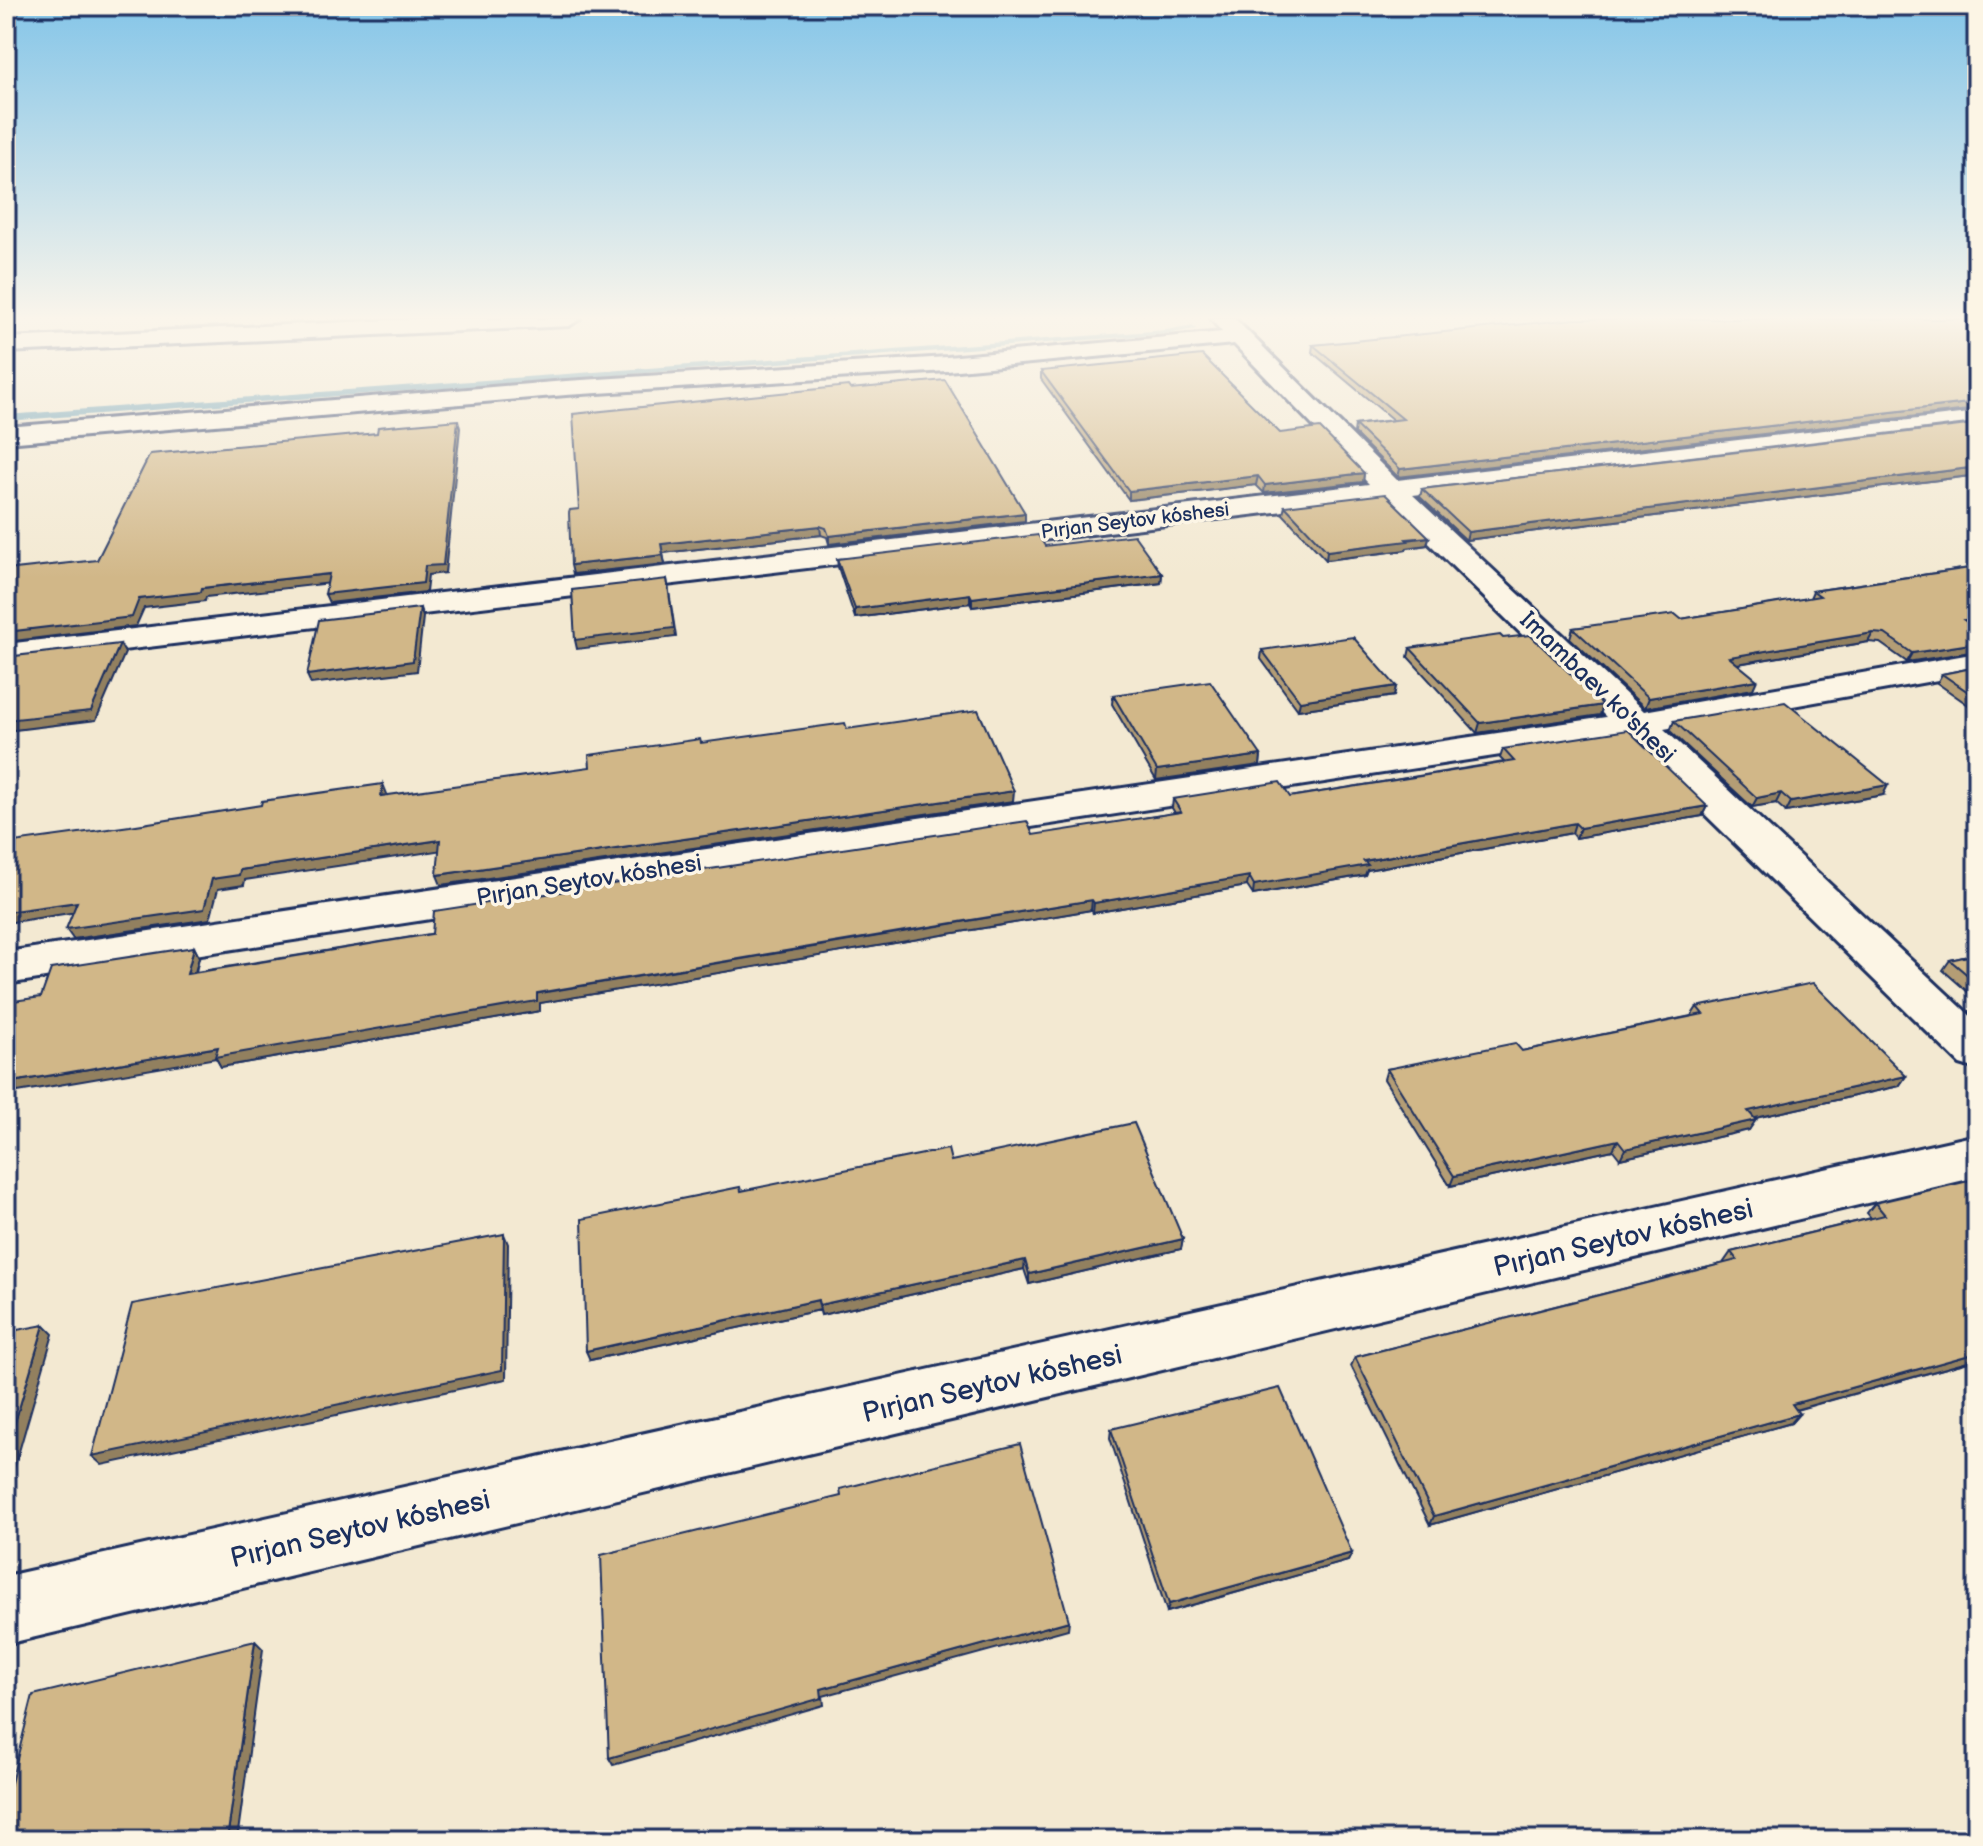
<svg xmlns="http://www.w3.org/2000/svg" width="1983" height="1846" font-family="'Balsamiq Sans',sans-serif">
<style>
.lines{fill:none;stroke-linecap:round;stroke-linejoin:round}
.stream{fill:#6098b1;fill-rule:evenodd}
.minor-casing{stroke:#1b2f5e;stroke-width:6}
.minor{fill:#fcf5e5;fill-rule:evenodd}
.wall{fill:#b49d75;stroke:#1b2f5e;stroke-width:2}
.shaded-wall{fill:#92805f;stroke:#1b2f5e;stroke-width:2}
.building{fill:#d1b788;stroke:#1b2f5e;stroke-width:2}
.labels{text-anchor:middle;stroke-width:7;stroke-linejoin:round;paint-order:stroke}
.far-street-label{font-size:20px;fill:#1b2f5e;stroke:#fcf5e5}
.street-label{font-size:24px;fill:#1b2f5e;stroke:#fcf5e5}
.near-street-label{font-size:28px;fill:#1b2f5e;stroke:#fcf5e5}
</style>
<rect width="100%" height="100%" fill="#f3e9d2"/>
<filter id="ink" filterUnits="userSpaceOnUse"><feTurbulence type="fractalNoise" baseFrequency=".0125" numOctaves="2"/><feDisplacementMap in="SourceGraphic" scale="16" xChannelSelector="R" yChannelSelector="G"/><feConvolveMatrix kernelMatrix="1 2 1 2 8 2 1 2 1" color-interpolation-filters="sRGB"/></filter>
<g filter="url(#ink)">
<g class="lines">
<path class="stream" d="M1193 325 1196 329 1166 334 6 421V415L1166 330Z"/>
<g class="minor-casing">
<path id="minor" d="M414 319H580L569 326 6 352V338Z
M1211 319H1235L1397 480 1977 412V428L1413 495 1644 711 1977 653V673L1664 729 1977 1022V1069L1960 1064 1625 736 6 984V952L1606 717 1384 499 6 664V644L1369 484 1234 344 947 371 566 395 6 443V427L566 381 947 357 1222 332Z
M1977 1135V1177L6 1644V1576Z"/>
</g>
<use href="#minor" class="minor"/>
</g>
<path class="wall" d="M1977 319V409L1398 477 1354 433 1355 425 1393 420 1312 352 1313 345Z
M1041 371 1280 433 1364 473 1363 482 1264 493 1256 485 1129 500 1041 379Z
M850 389 1025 513V521L829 544 827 537 821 535 663 553 665 564 573 574 579 509Z
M1977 423V475L1466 540 1420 497 1422 489Z
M1285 506 1429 537 1427 545 1407 548 1406 550 1326 560 1283 514Z
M1045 546 1162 574 1161 583 972 607 970 603 855 618 838 567 837 559Z
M1977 567V627L1907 662 1880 643 1868 642 1738 664 1753 689 1645 708 1570 638 1573 628 1681 619 1810 598 1813 591Z
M1503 638 1603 705 1600 715 1477 733 1408 657 1410 648Z
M1262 650 1396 686 1394 696 1298 710 1261 659Z
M1977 667V711L1937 683 1942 674Z
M1113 695 1261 755 1260 765 1156 780 1112 704Z
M1674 721 1883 795 1786 812 1776 803 1752 807 1670 731Z
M1503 749 1707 806 1702 816 1576 838 1572 833 1367 870 1365 875 1253 895 1247 886 1093 913 1091 910 912 940 540 1003V1011L221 1067 216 1058 41 997 194 947 199 957 196 972 1175 813 1172 808 1173 799 1290 797 1504 762 1500 758Z
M1977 954V1000L1943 970 1950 960Z
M1697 1007 1906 1076 1899 1086 1755 1118 1749 1130 1620 1159 1613 1150 1450 1186 1384 1079 1387 1069 1522 1051 1691 1016Z
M951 1161 1183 1239 1181 1249 1029 1284 1024 1269 821 1315 820 1310 590 1360 741 1191Z
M1977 1179V1358L1975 1360 1796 1410 1799 1414 1791 1423 1430 1525 1351 1366 1355 1357 1725 1263 1724 1262 1731 1252 1871 1218 1867 1213 1875 1203Z
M1111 1429 1352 1553 1348 1561 1167 1612 1110 1438Z"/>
<path class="shaded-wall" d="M1977 402V409L1398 477 1400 469Z
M458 420 460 428 445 573 428 575 426 592 329 603 325 594 425 566Z
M1977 467V475L1466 540 1468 532Z
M1364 473 1363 482 1264 493 1265 485Z
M1258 476 1256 485 1129 500V491Z
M1025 513V521L829 544V536Z
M820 526 821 535 663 553 661 544Z
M1429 537 1427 545 1407 548 1406 550 1326 560 1327 551Z
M663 555 665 564 573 574 571 565Z
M329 574 332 583 206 597 205 601 144 608 136 626 6 642V632L139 599 202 588Z
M1162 574 1161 583 972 607V598Z
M667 579 676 637 577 649 575 640Z
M970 594V603L855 618V609Z
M420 608 423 617 417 671 311 684 307 675Z
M1977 619V627L1959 630 1964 620Z
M1873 633 1868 642 1725 666 1729 657Z
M1977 643V651L1907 662 1912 653Z
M120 644 125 653 96 720 6 731V720Z
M1757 680 1753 689 1645 708 1649 698Z
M1396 686 1394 696 1298 710 1300 701Z
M1603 705 1600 715 1477 733 1480 723Z
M1261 755 1260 765 1156 780 1157 770Z
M383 784 387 794 385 806 381 796Z
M1888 785 1883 795 1786 812 1791 802Z
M1014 791 1013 801 441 885 437 875Z
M1781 793 1776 803 1752 807 1757 798Z
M1707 806 1702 816 1576 838 1580 828Z
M1575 823 1572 833 1367 870 1365 875 1253 895 1254 885 1364 861Z
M440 840 443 850 245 880 244 885 218 889 210 919 73 939 66 929 240 870Z
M1249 876 1247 886 1093 913 1094 903Z
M1092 900 1091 910 540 1003V1011L221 1067 216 1058 6 1094V1083Z
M77 902 83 911 6 923V912Z
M194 947 199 957 192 984 187 974Z
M1906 1076 1899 1086 1742 1121 1748 1111Z
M1756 1120 1749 1130 1620 1159 1625 1149Z
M1618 1140 1613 1150 1450 1186 1454 1176Z
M504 1234 508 1244 506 1379 102 1465 92 1456Z
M1183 1239 1181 1249 1029 1284V1274Z
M1025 1260 1024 1269 821 1315 819 1305Z
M818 1300 820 1310 590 1360 586 1351Z
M44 1325 53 1334 9 1486H6V1452Z
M1977 1353V1358L1975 1360 1784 1413 1792 1404Z
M1799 1414 1791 1423 1430 1525 1434 1516Z
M1352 1553 1348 1561 1167 1612 1169 1604Z
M1069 1621 1068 1629 823 1696 824 1705 613 1765 609 1758 821 1689Z
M255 1641 263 1649 237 1840H227Z"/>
<path class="building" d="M1575 319H1977V402L1400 469 1355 425 1403 419 1313 345Z
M1202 355 1280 433 1320 428 1364 473 1265 485 1258 476 1129 491 1041 371Z
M945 380 1025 513 829 536 826 528 820 526 661 544 663 555 571 565 569 513 570 510 579 509 573 414 848 386 850 389Z
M458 420 443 565 425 566 423 583 325 594 329 574 202 588 201 592 139 599 132 617 6 632V570L97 560 150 454 377 433 378 427Z
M1977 424V467L1468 532 1422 489Z
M1385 494 1429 537 1406 539 1408 541 1327 551 1285 506Z
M1038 535 1045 546 1134 535 1162 574 972 598 970 594 855 609 837 559Z
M1977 567V619L1964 620 1977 629V643L1912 653 1885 634 1873 633 1729 657 1757 680 1649 698 1573 628 1675 614 1681 619 1820 596 1813 591Z
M667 579 674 628 575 640 572 590Z
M420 608 413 661 307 675 319 620Z
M1500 635 1503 638 1530 635 1603 705 1480 723 1410 648Z
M1353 637 1396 686 1300 701 1262 650Z
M120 644 91 711 6 720V657Z
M1977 667V698L1942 674Z
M1210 681 1261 755 1157 770 1113 695Z
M1785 702 1888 785 1791 802 1781 793 1757 798 1674 721Z
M978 710 1014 791 437 875 440 840 240 870 239 875 212 879 204 909 66 929 77 902 6 912V843L130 826 261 805 262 801 383 784 381 796 590 767 589 755 700 739 701 743 845 723 847 729Z
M1628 730 1707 806 1580 828 1575 823 1364 861 1368 865 1254 885 1249 876 1094 903 1092 900 911 930 537 993V1001L215 1057 218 1047 6 1083V1002L41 997 51 969 194 947 187 974 432 934 434 911 1027 821 1033 835 1181 812 1173 799 1280 782 1290 797 1514 761 1503 749Z
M1977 954V983L1950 960Z
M1813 983 1906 1076 1748 1111 1756 1120 1625 1149 1618 1140 1454 1176 1387 1069 1515 1043 1522 1051 1703 1014 1697 1007Z
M1134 1123 1183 1239 1029 1274 1025 1260 819 1305 818 1300 586 1351 582 1219 740 1187 741 1191 948 1149 951 1161Z
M1977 1179V1337L1974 1338 1977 1342V1353L1792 1404 1799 1414 1434 1516 1355 1357 1737 1260 1731 1252 1885 1215 1875 1203Z
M504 1234 502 1370 92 1456 132 1304Z
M44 1325 6 1452V1332Z
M1280 1388 1352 1553 1169 1604 1111 1429Z
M1020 1444 1069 1621 821 1689 822 1698 609 1758 601 1555 841 1496 840 1489Z
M255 1641 227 1840H6V1803L33 1695Z"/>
</g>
<linearGradient id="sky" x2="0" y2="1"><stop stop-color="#84c5e8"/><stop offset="0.55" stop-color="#faf5eb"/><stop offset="1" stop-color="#faf5eb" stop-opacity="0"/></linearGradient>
<rect width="1983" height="578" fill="url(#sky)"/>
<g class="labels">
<g class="far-street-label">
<text transform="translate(1135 520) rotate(-7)" y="7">Pırjan Seytov kóshesi</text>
</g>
<g class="street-label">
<text transform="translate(1598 687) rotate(44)" y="8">Imambaev ko'shesi</text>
<text transform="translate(589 880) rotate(-9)" y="8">Pırjan Seytov kóshesi</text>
</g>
<g class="near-street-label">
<text transform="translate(1623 1237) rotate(-13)" y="10">Pırjan Seytov kóshesi</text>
<text transform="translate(992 1383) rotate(-13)" y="10">Pırjan Seytov kóshesi</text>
<text transform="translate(360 1528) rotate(-13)" y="10">Pırjan Seytov kóshesi</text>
</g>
</g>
<rect width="1983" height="1846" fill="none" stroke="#fcf5e5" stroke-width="32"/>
<rect x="16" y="16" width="1951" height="1814" fill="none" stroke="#1b2f5e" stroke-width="3" filter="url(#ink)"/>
</svg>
